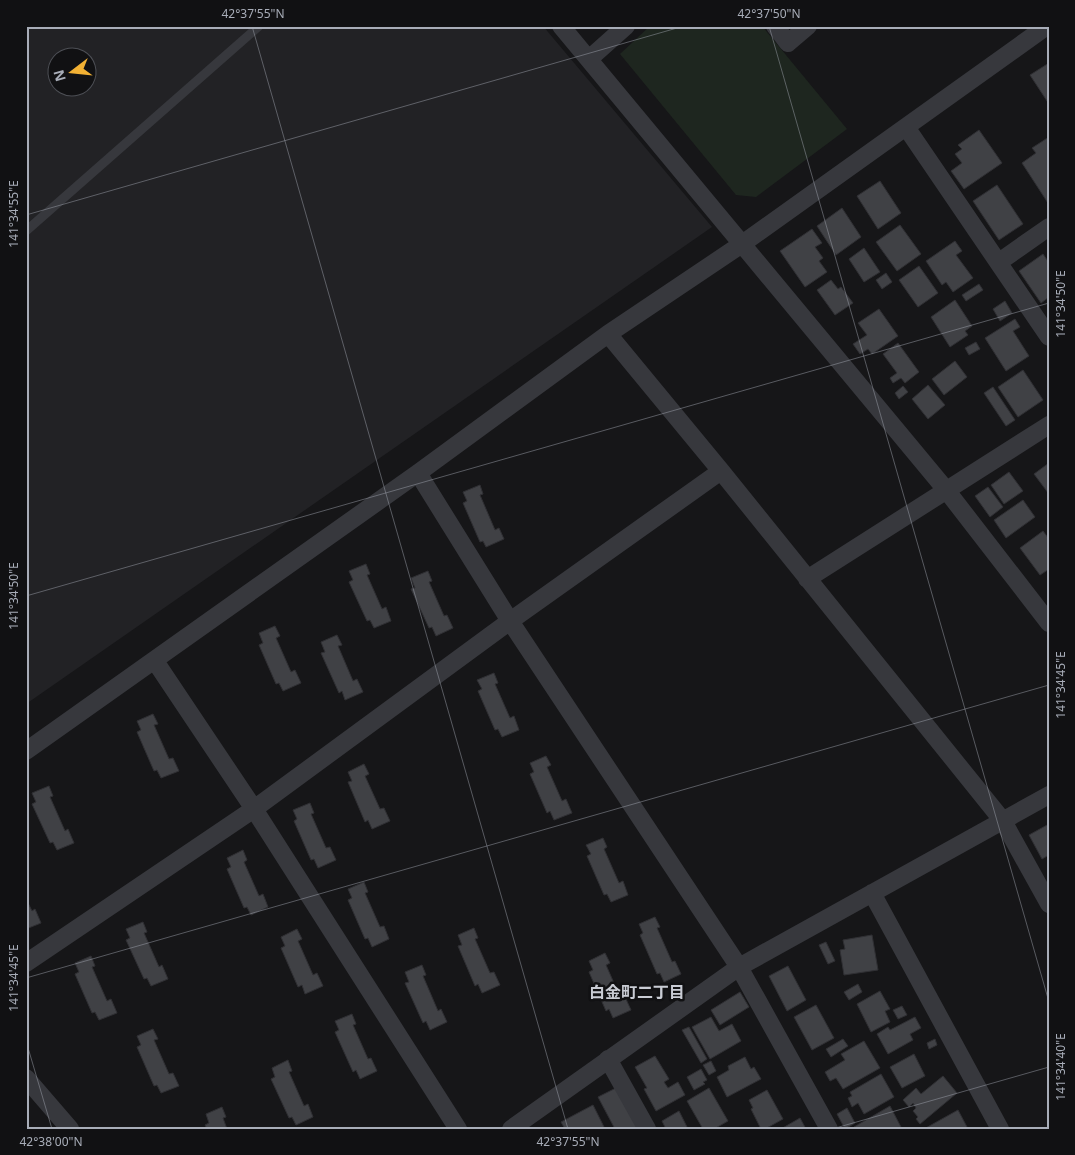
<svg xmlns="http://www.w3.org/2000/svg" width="1075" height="1155" font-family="'Noto Sans','Noto Sans JP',sans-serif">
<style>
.built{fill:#222225;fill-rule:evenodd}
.green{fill:#1e261f}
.building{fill:#404145;stroke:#303034}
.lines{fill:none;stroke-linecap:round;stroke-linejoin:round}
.lane{stroke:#37383d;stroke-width:9}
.street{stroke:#37383d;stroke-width:18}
.ticks{fill:none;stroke:#a8adb8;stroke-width:1;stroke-opacity:0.45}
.labels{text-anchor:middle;stroke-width:5;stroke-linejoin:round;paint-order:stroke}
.neighbourhood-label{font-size:16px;font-weight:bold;fill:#c9ccd4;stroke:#111113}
.neatline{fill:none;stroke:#a8adb8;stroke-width:2}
.ticks-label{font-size:12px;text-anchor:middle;fill:#a8adb8}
</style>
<rect width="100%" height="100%" fill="#161618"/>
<path class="built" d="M26 26H543L712 227 26 704ZM58 58H88V88H58Z"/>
<path class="green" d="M650 26H762L847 129 756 197 736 195 620 54Z"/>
<path class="building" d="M1049 63V104L1030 75Z
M979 130 1002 163 964 189 951 171 962 163 955 154 962 149 958 145Z
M1049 137V203H1048L1022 163 1036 153 1032 148Z
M880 181 901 213 878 229 857 196Z
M997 185 1023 224 999 240 973 201Z
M842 208 861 237 836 255 817 226Z
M900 225 921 254 897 271 876 242Z
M812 229 822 243 815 247 823 258 819 261 827 272 805 287 780 251Z
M955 241 962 251 956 255 973 278 953 292 946 282 942 285 926 261Z
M864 248 880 272 864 282 849 259Z
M1043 254 1049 263V297L1041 303 1019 271Z
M919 266 938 293 918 307 899 280Z
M886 273 892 282 882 289 876 280Z
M831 280 838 289 841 287 853 303 835 315 817 290Z
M979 284 983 290 966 301 962 295Z
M955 300 972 326 965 331 968 335 950 347 931 317Z
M1005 301 1012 313 1000 321 993 309Z
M879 309 898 336 872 354 868 349 860 354 853 344 867 335 858 323Z
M1015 319 1020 327 1013 331 1029 356 1006 371 985 338Z
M976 342 980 349 969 355 965 348Z
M898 343 919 372 905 383 901 378 893 383 890 378 897 373 883 354Z
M955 361 967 377 944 395 932 379Z
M1023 370 1043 400 1018 417 998 387Z
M928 385 945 405 928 419 912 399Z
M903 386 908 392 899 399 895 393Z
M993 387 1015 420 1006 426 984 393Z
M1049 463V494L1034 474Z
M1009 472 1023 491 1004 504 991 485Z
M480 485 483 494 480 495 495 530 499 528 504 539 486 547 483 541 480 542 463 503 467 501 463 492Z
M988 487 1003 507 990 517 975 496Z
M1023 500 1035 517 1006 538 994 520Z
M1043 531 1049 539V569L1040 575 1020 548Z
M366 564 370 574 367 575 382 609 386 607 391 621 374 628 370 620 367 621 349 582 353 580 349 571Z
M428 571 432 581 429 582 444 616 447 615 453 628 436 636 432 627 429 628 411 589 415 588 411 578Z
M275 626 280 636 276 638 291 672 295 670 301 683 283 691 279 683 276 684 259 645 263 643 259 633Z
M337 635 342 645 338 646 353 681 357 679 363 692 345 700 342 691 339 693 321 653 325 652 321 642Z
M494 673 498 683 495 684 510 718 514 716 519 730 502 737 498 729 495 730 478 691 482 689 477 680Z
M153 714 158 724 154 725 169 759 173 758 179 771 161 778 157 770 154 771 137 732 141 730 137 721Z
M546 756 551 765 547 767 562 801 566 799 572 813 554 820 550 811 547 813 530 774 534 772 530 763Z
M364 764 369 774 365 776 380 809 384 808 390 821 372 829 368 820 365 822 348 782 352 781 348 772Z
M49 786 53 796 50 797 65 831 68 829 74 843 57 850 53 842 50 843 32 804 36 802 32 793Z
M310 803 314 813 311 814 326 848 330 847 336 860 318 868 314 859 311 860 294 821 297 819 293 810Z
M1049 824V855L1042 859 1029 835Z
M603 838 607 847 604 849 619 883 623 881 628 895 611 902 607 894 604 895 587 856 591 854 586 845Z
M243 850 247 860 244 862 259 896 263 894 268 907 251 915 247 907 244 908 227 869 231 867 227 858Z
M364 882 368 892 365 893 380 927 384 926 389 939 372 947 368 938 365 939 348 900 352 898 348 889Z
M26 899 32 911 35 909 41 923 26 929Z
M655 917 660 927 657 928 672 962 675 961 681 974 664 982 660 973 657 974 640 935 643 933 639 924Z
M143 922 147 932 144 933 159 967 162 965 168 979 151 986 147 978 144 979 126 940 130 938 126 929Z
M474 928 478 938 475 939 490 973 494 972 500 985 482 993 478 984 475 986 458 946 462 945 458 935Z
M297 929 302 939 298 941 313 975 317 973 323 986 305 994 302 985 298 987 281 948 285 946 281 937Z
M872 935 878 970 844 975 840 950 845 949 843 940Z
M826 942 835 961 828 964 819 945Z
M605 953 610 963 606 965 621 999 625 997 631 1010 613 1018 609 1009 606 1011 589 972 593 970 589 961Z
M91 956 95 966 92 967 107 1001 111 999 117 1013 99 1020 95 1012 92 1013 75 974 79 972 75 963Z
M422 965 426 975 423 976 438 1011 441 1009 447 1022 430 1030 426 1021 423 1023 405 983 409 982 405 972Z
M788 966 806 1000 787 1011 769 976Z
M858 984 862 992 849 1000 844 992Z
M880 991 890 1009 885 1011 890 1022 871 1032 857 1004Z
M740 992 749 1007 720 1025 711 1010Z
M816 1005 834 1038 812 1050 794 1017Z
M902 1006 907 1015 898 1019 893 1010Z
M352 1014 356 1024 353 1025 368 1059 371 1058 377 1071 360 1079 356 1070 353 1072 335 1032 339 1030 335 1021Z
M711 1017 719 1031 732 1024 741 1041 710 1059 692 1027Z
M915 1017 921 1028 910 1034 913 1040 888 1054 877 1034 888 1027 890 1030Z
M689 1027 707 1059 701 1063 682 1030Z
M153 1029 158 1039 154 1040 169 1074 173 1073 179 1086 161 1093 157 1085 154 1086 137 1047 141 1045 137 1036Z
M843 1039 848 1046 831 1057 826 1049Z
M935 1039 937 1045 929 1049 927 1043Z
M864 1041 880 1068 843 1089 836 1078 830 1081 825 1072 845 1060 841 1054Z
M914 1054 925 1076 902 1088 890 1067Z
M655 1056 669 1079 664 1082 668 1088 678 1082 685 1095 656 1111 644 1089 647 1088 635 1067Z
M745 1057 751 1069 754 1067 761 1079 727 1097 717 1077 729 1070 728 1066Z
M288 1060 292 1071 289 1072 304 1106 308 1104 313 1117 296 1125 292 1117 289 1118 271 1079 275 1077 272 1068Z
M711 1061 716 1071 709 1075 703 1065Z
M701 1069 707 1080 703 1082 705 1084 694 1090 687 1077Z
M881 1074 894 1097 864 1114 858 1103 852 1107 848 1098 852 1096 850 1092Z
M943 1076 957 1093 920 1124 916 1119 918 1117 913 1111 916 1108 913 1103 909 1107 903 1100 916 1088 921 1094Z
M620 1086 642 1129H615L598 1097Z
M709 1088 728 1121 714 1129H703L687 1101Z
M767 1090 783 1119 765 1129H761L751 1109 753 1108 749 1100Z
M593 1105 605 1129H565L561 1122Z
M890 1106 902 1129H855L854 1127Z
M222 1107 226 1117 223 1118 227 1129H207L205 1125 209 1123 206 1114Z
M847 1108 855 1123 845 1129 837 1114Z
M958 1110 967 1127 963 1129H924Z
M679 1111 688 1129H666L662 1121Z
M800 1118 806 1129H781Z"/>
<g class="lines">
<path class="lane" d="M26 231 259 26"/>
<path class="street" d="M561 26 947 491 1049 623
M775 26 788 43 808 26
M589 59 626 26
M906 127 1049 337
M999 262 1049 227
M608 334 721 471 1003 821 1049 904
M418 473 510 621 739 967 829 1129
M807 579 1049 425
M155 661 254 809 458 1129
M26 751 418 473 608 334 742 244 1047 26
M872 893 1000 1129
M26 963 254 809 510 621 721 471
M608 1059 647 1129
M26 1078 70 1129
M511 1129 739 967 1049 795"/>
</g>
<path class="ticks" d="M252 26 568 1129M769 26 1049 1002M26 215 684 26M26 596 1049 303M26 978 1049 685M26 1041 52 1129M832 1129 1049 1067"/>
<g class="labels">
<g class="neighbourhood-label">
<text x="637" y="998">白金町二丁目</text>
</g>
</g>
<rect width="1075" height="1155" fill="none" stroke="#111113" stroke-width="55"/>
<g transform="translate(72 72) rotate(254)"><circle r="24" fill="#111113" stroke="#4d4f55"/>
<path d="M0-4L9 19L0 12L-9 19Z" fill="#f2b134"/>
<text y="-8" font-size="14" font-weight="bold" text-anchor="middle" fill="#a8adb8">N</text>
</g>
<rect x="28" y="28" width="1020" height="1100" class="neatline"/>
<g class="ticks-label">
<text x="253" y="18">42°37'55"N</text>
<text x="769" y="18">42°37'50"N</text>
<text transform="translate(14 214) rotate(-90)" y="4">141°34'55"E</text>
<text transform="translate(1061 304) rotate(-90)" y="4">141°34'50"E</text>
<text transform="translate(14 596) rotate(-90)" y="4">141°34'50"E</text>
<text transform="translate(1061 685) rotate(-90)" y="4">141°34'45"E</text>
<text transform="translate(14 978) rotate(-90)" y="4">141°34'45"E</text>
<text transform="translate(1061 1067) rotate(-90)" y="4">141°34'40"E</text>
<text x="51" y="1146">42°38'00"N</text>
<text x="568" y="1146">42°37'55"N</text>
</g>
</svg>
